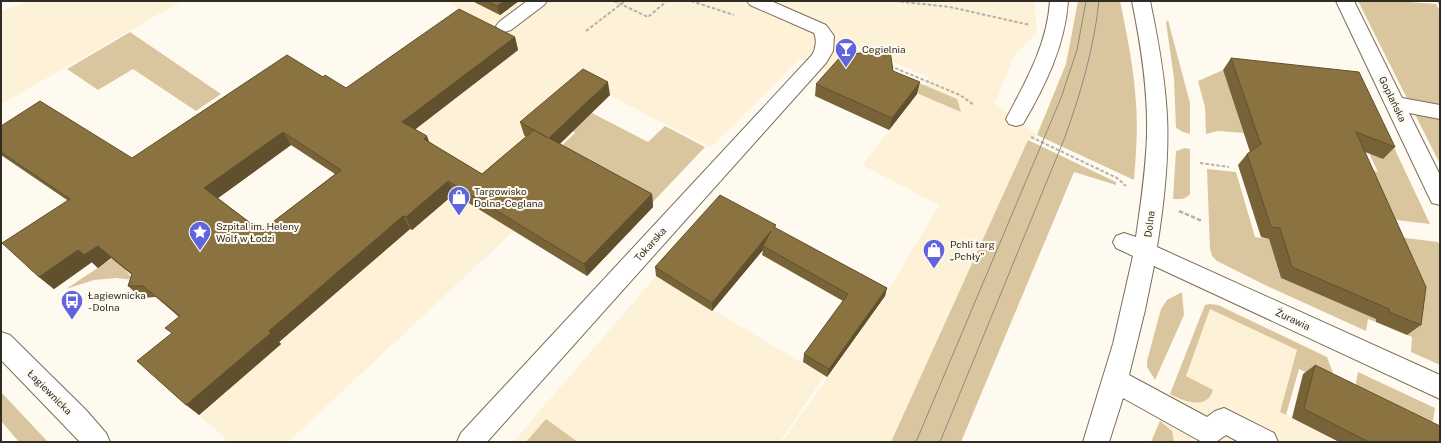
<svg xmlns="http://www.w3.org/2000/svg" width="1441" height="443" font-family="'Public Sans',sans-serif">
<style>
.built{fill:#fdf1d7}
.green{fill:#dac69e}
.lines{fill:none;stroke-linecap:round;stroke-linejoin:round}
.minor-casing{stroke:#7a6f59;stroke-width:2}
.path-far1{stroke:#b7b2a9;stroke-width:2;stroke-dasharray:3.5 2;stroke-linecap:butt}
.path{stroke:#b7b2a9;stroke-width:2.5;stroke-dasharray:4.5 2;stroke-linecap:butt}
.minor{fill:#fff;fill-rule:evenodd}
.tram{stroke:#8d8980;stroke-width:1}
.wall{fill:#786338;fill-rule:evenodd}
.shaded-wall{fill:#61502e}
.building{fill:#8b7341;stroke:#61502e;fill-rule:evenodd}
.labels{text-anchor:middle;stroke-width:4;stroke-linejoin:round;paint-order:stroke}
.poi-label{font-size:10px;fill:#302c23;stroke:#fffaf0;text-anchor:start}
.street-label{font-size:10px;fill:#302c23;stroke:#fffaf0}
</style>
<rect width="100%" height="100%" fill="#fffaf0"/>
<path class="built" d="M29 1H182L1 104V12Z
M445 1H1034L1037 33 1015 54 995 103 1037 135 1028 141 891 442H782L885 296 939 205 862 165 930 78 854 45 826 70 799 58 761 98 710 147 585 83 524 135 538 143 514 231 288 442H229L199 415 281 344 279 342 410 229 412 230 472 178 360 96 473 16Z
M656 276 824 376 780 442H513Z
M1210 304 1218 305 1299 344 1280 412 1337 442H1151L1205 305Z"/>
<path class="green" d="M1078 1H1120C1127 35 1134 69 1136 103 1138 129 1136 154 1134 180L1037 135 1066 64Z
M1358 1H1397L1436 4 1440 11V164Z
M1168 20 1190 103V134L1183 132 1176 128 1174 78 1166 22Z
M130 32 221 94 196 111 133 69 98 90 67 69Z
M858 57 957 99 961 112 851 65Z
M1223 70 1243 131 1244 133 1218 131 1206 134 1205 107 1198 81Z
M587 112 592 113 648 142 665 126 705 147 651 204 557 150 575 133 570 128Z
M1382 122 1430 224 1388 219 1304 145 1378 172 1369 153Z
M1028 140 1116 182V185L1074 172 961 442H891Z
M1185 148 1190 149V194C1185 200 1180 199 1173 199L1176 151Z
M1207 169 1236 172 1255 237 1269 239 1281 278 1342 304 1398 237 1438 242 1440 247V365L1411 352 1412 337 1407 335 1380 299 1376 322 1368 319 1366 331 1265 285 1217 261 1212 256 1210 249Z
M114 257 134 280 116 278 94 280 66 289Z
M1182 292 1184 315 1155 380 1147 367V361L1161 309 1167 300Z
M1210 304 1218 305 1327 357 1333 373 1330 384 1299 369 1286 415 1280 412 1297 350 1210 309 1186 376 1213 390C1207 411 1184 401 1170 394L1205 305Z
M1358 372 1435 408 1430 437 1353 399Z
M1 392 48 442H19L1 421Z
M546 419 578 442H526Z
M1160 421 1172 431 1174 442H1151Z"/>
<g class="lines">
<g class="minor-casing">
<path id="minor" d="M527 1H547L544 5 511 30 505 32 499 30 496 26 499 22Z
M747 1H771L826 25 834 36 833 51 826 63 487 442H457L461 433 812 55C816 49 817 39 814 33L750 5Z
M1050 1H1068C1065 46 1045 86 1023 124L1016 126 1009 124 1006 119C1026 81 1047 45 1050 1Z
M1132 1H1150C1158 39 1165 77 1167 116 1169 159 1164 204 1157 247L1440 375V399L1154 266 1145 310 1129 375 1207 417 1215 411 1224 408 1274 433 1278 442H1239L1226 435 1216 442H1202L1123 398 1109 442H1083L1113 344 1133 256 1116 248 1113 242 1116 236 1124 233 1136 237C1141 203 1146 169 1147 134 1148 89 1141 45 1132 1Z
M1336 1H1354L1402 98 1440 105V119L1409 113 1440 175V205L1432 203 1429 197Z
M1 332 10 335 86 410 106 433 110 442H80L1 360Z"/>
</g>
<path class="path-far1" d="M614 1 648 17 667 1
M691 1 734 15
M895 1 950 7 1030 25
M1438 1 1440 5
M586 31 625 1
M850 53 853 50 861 54
M890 66 960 95 974 105
M1031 137 1117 178 1126 186
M1200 163 1229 167"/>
<path class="path" d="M1179 211 1202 221"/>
<use href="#minor" class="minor"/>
<path class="tram" d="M916 442 1061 98 1077 50 1086 1
M940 442 1065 137C1081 92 1094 48 1099 1"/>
</g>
<path class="wall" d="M472 1H519L500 15Z
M515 37 518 50 415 129 429 142 482 174 526 137 524 135 520 122 610 95 560 144 652 194 653 207 587 276 454 194 412 230 410 229 279 342 281 344 199 415 172 333 179 317 156 297 141 298 128 286 132 275 111 258 98 268 92 262 54 289 39 277 67 200 1 155V126L132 158 323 77 346 88ZM291 145 335 174 261 231 218 198Z
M1231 58 1395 147 1383 159 1365 152 1421 325 1407 335 1376 322V319L1281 278 1269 239 1261 237 1238 165 1247 154 1250 152 1223 70Z
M893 71 917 94 889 130 815 96 816 84Z
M776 225 775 228 887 288 885 296 827 377 803 362 804 354 843 301 762 255 763 250 712 311 656 276 655 267Z
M1315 365 1440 442H1339L1292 418 1303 374Z"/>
<path class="shaded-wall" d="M505 1H519L500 15 497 6Z
M515 37 518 50 408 135 402 122Z
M608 82 610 95 552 151 549 138Z
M920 82 917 94 889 130 892 118Z
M283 132 291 145 214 201 204 188Z
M427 136 432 149 424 139Z
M448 181 454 194 412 230 406 217Z
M652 194 653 207 587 276 584 264Z
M403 216 410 229 279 342 281 344 199 415 186 405 269 331Z
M771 231 763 246V250L712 311V303Z
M98 246 111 258 98 268 84 255Z
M78 250 92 262 54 289 39 277Z
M887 288 885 296 827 377 829 369Z"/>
<path class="building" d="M487 1H505L497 6Z
M459 9 515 37 402 122 427 136 424 139 482 174 534 130 548 138 520 122 583 69 608 82 549 138 652 194 584 264 448 181 406 217 403 216 269 331 271 333 186 405 137 361 172 333 165 328 180 316 143 286H128L132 274 98 246 84 255 78 250 39 277 2 243 70 199 1 152V126L40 101 132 158 287 55 323 77 325 75 346 88ZM283 132 341 170 261 231 204 188Z
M890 50 893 71 920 82 892 118 816 84 842 55Z
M1231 58 1359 72 1395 147 1356 132 1426 287 1421 325 1389 312V309L1292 267 1280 228 1271 227 1247 154 1262 143 1260 142Z
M720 195 776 225 774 227 887 288 829 369 804 354 848 294 763 246 771 231 712 303 655 267Z
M1315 365 1440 426V442H1369L1304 409Z"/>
<defs>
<g id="bar-pin" transform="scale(1.15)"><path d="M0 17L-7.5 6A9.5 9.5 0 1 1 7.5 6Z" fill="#6065dd" stroke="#fffaf0"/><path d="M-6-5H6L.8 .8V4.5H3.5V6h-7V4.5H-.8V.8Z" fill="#fff"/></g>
<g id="shop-pin" transform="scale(1.15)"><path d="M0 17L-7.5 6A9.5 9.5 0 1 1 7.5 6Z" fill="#6065dd" stroke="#fffaf0"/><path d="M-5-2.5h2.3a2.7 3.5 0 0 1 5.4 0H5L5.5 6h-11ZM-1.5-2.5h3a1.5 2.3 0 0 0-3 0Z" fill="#fff"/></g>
<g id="sight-pin" transform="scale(1.15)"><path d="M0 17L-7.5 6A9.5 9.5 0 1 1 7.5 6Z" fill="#6065dd" stroke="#fffaf0"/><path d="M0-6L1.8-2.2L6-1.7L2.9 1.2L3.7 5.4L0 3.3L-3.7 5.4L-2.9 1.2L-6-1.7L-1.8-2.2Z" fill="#fff"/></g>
<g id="bus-pin" transform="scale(1.15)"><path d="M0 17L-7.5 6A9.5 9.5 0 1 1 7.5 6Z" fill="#6065dd" stroke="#fffaf0"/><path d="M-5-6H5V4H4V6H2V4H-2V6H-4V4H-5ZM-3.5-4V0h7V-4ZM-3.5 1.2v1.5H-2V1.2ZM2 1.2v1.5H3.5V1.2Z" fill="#fff"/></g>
</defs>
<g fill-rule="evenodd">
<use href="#bar-pin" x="846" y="49"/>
<use href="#shop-pin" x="459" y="197"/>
<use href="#sight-pin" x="200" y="232"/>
<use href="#shop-pin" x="934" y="250"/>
<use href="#bus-pin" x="72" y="301"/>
</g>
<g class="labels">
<g class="poi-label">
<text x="862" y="53">Cegielnia</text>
<text x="474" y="195">Targowisko<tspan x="474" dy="12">Dolna-Ceglana</tspan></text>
<text x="216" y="230">Szpital im. Heleny<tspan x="216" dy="12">Wolf w Łodzi</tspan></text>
<text x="950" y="248">Pchli targ<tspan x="950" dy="12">„Pchły”</tspan></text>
<text x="88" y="299">Łagiewnicka<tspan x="88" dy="12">- Dolna</tspan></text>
</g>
<g class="street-label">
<text transform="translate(1393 99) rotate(64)" y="4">Goplańska</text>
<text transform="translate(1149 224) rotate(-83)" y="4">Dolna</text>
<text transform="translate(650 244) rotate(-48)" y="4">Tokarska</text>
<text transform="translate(1293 319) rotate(25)" y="4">Żurawia</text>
<text transform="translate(50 392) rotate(45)" y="4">Łagiewnicka</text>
</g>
</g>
<rect width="1441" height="443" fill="none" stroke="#302c23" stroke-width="4"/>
</svg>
